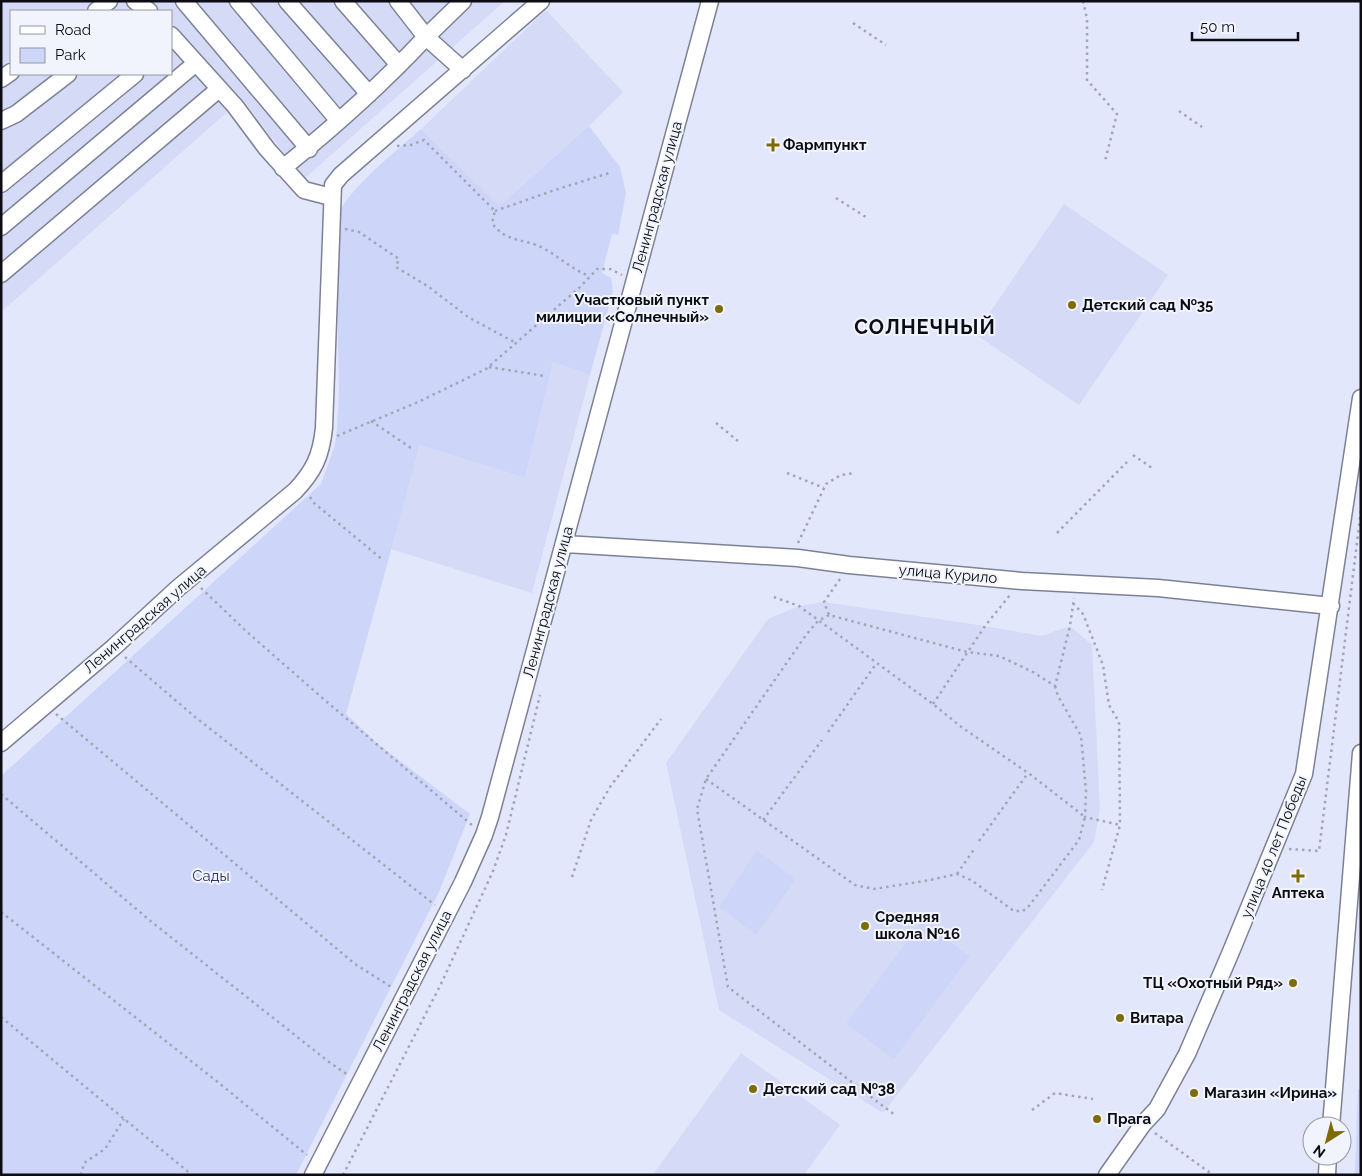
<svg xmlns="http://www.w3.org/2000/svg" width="1362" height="1176" font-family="Raleway,sans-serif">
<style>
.built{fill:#d5dbf7;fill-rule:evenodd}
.green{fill:#cdd5f8}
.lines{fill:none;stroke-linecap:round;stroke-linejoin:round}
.minor-casing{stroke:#7d8194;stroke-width:19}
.path{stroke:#a2a5b6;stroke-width:2.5;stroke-dasharray:2.5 4;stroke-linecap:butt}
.minor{stroke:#fff;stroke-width:16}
.poi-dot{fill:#7f6b04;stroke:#f2f4fd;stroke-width:2}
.labels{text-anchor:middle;stroke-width:4;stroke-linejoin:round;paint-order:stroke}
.poi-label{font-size:15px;font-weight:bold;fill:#0c0d14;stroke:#f2f4fd;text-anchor:start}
.street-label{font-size:15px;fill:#0c0d14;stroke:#f2f4fd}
.park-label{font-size:15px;fill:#2d3470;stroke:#f2f4fd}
.district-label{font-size:20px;font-weight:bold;letter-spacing:1px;fill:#0c0d14;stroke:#f2f4fd}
</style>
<rect width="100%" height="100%" fill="#e2e7fb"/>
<path class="built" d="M1 1H505L304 179 242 99 1 312ZM11 11H171V74H11Z
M546 10 623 92 589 126 503 203 497 205 421 129Z
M1064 204 1168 275 1079 405 975 334Z
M553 362 590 375 532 593 391 549 420 445 525 478Z
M824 602 985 626 1041 636 1070 626 1092 645 1100 809 1094 842 883 1113 719 1010 666 763 768 619 799 606Z
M741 1053 840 1125 804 1175H657L654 1173Z"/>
<path class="green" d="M589 126 620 167 626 193 618 235 612 234 602 273 611 278 613 291 590 375 553 362 525 478 420 445 346 714 379 745 470 814 439 892 296 1175H1V776L321 484 335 445 337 428 339 392 336 220C345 190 397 151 421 129L497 204 503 203Z
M757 850 796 879 756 935 719 907Z
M921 922 970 956 894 1059 846 1024Z
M1358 1089 1361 1090V1175H1355Z"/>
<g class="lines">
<g class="minor-casing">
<path id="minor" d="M135 1 149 11
M184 1 309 149
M238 1 339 121
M287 1 369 94
M343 1 399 65
M398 1 426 37 463 1
M96 11 109 1
M171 35 235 106 267 149 304 190 331 197
M1 79 11 72
M1 121 16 114 68 74
M283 168C334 127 382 84 426 37L463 70
M1 184 135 74
M1 227 196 63
M1 274 219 89
M565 544 798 558 849 565 1022 581 1158 588 1331 606
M1 743 114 647 178 588 295 491C314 471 321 456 324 428L333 185 341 175 541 1
M1331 1126 1361 753
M313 1175 463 882 484 835 490 817 710 1
M1107 1175 1143 1124 1157 1109 1187 1054 1230 954 1304 774 1361 398
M1327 1175 1328 1156"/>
</g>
<path class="path" d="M1083 1 1087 19V80L1117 114 1105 161
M853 23 886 45
M1179 111 1202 127
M397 146 411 145 424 140 495 211 492 223C506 243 524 238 543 248 560 257 572 270 590 276
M836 198 869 219
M495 211 555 190 609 173
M345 229 359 232 399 259 396 267 429 287 468 317 516 343
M489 367 545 376
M371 421 414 450
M716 423 738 441
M337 436 418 402 486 369 579 288 597 269H610L622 275
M1133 455 1152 468
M787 473 824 488
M310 497 314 503 383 560
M1057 533 1127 462
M798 543 826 484 841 475 855 473
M840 579 824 602 829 615 967 652 999 656 1033 672 1055 686 1070 626 1074 598
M201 588 247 632 327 702 473 826
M1073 603 1083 614 1103 665 1109 705 1119 722 1120 825
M829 615 818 621 806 635 706 779 697 809 728 987 896 1116
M125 657 195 717 435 905
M1055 686 1058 696 1081 736 1086 791 1085 817 1120 825 1102 890
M933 704 985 626 1010 595
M56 714 355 964 393 988
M828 732 876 664
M706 779 855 885 874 889 925 881 957 874 971 880 1014 911H1023L1029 906 1079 840 1085 817 1031 775 960 726 933 704 799 606 771 596
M1 794 148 919 329 1062 348 1075
M763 820 822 740
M979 841 1028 773
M1289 849 1319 851 1361 510
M957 874 975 848
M572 877 591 820 610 787 661 719
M1 912 214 1079 307 1155
M1 1017 192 1175
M1032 1110 1055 1093 1093 1099
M1155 1133 1213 1175
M81 1175 84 1163 105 1149 124 1119
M343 1175 441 984 493 871 506 835 540 695"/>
<use href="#minor" class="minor"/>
</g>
<g class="poi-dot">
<path d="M770.5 137.5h5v5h5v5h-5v5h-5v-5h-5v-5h5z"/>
<circle cx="1072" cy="305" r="5"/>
<circle cx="719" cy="309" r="5"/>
<path d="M1295.5 868.5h5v5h5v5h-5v5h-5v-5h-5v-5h5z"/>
<circle cx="865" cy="926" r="5"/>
<circle cx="1293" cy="983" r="5"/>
<circle cx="1120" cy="1018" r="5"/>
<circle cx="753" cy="1089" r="5"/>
<circle cx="1194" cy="1093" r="5"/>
<circle cx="1097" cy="1119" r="5"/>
</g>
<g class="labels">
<g class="poi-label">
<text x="783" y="150">Фармпункт</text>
<text x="709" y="305" text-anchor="end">Участковый пункт<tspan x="709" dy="17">милиции «Солнечный»</tspan></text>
<text x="1082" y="310">Детский сад №35</text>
<text x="1298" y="898" text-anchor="middle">Аптека</text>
<text x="875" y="922">Средняя<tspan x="875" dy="17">школа №16</tspan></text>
<text x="1283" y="988" text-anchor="end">ТЦ «Охотный Ряд»</text>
<text x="1130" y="1023">Витара</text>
<text x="763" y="1094">Детский сад №38</text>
<text x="1204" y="1098">Магазин «Ирина»</text>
<text x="1107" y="1124">Прага</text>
</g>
<g class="street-label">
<text transform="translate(657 197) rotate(-75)" y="5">Ленинградская улица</text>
<text transform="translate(948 574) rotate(5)" y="5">улица Курило</text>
<text transform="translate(548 602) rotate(-75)" y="5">Ленинградская улица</text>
<text transform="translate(145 619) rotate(-41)" y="5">Ленинградская улица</text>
<text transform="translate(1274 847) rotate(-68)" y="5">улица 40 лет Победы</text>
<text transform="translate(412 981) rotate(-63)" y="5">Ленинградская улица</text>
</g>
<g class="park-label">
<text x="211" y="881">Сады</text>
</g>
<g class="district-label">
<text x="925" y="334">СОЛНЕЧНЫЙ</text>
</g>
</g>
<rect width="1362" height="1176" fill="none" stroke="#0c0d14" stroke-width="5"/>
<rect x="10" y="10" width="162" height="65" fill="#f2f4fd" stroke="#9698a0"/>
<rect x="20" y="26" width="25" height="8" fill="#ffffff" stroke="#9698a0"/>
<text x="55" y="35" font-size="15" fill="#0c0d14">Road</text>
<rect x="20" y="48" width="25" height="15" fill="#cdd5f8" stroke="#9698a0"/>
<text x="55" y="60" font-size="15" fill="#0c0d14">Park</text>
<g transform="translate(1327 1141) rotate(216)"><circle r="24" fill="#f2f4fd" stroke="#9698a0"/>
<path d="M0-4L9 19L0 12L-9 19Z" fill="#7f6b04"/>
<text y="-8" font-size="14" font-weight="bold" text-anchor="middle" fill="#0c0d14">N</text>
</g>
<path d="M1192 32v8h106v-8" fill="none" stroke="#0c0d14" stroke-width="2.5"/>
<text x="1200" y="32" font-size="15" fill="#0c0d14" stroke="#f2f4fd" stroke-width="4" paint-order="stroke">50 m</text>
</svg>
